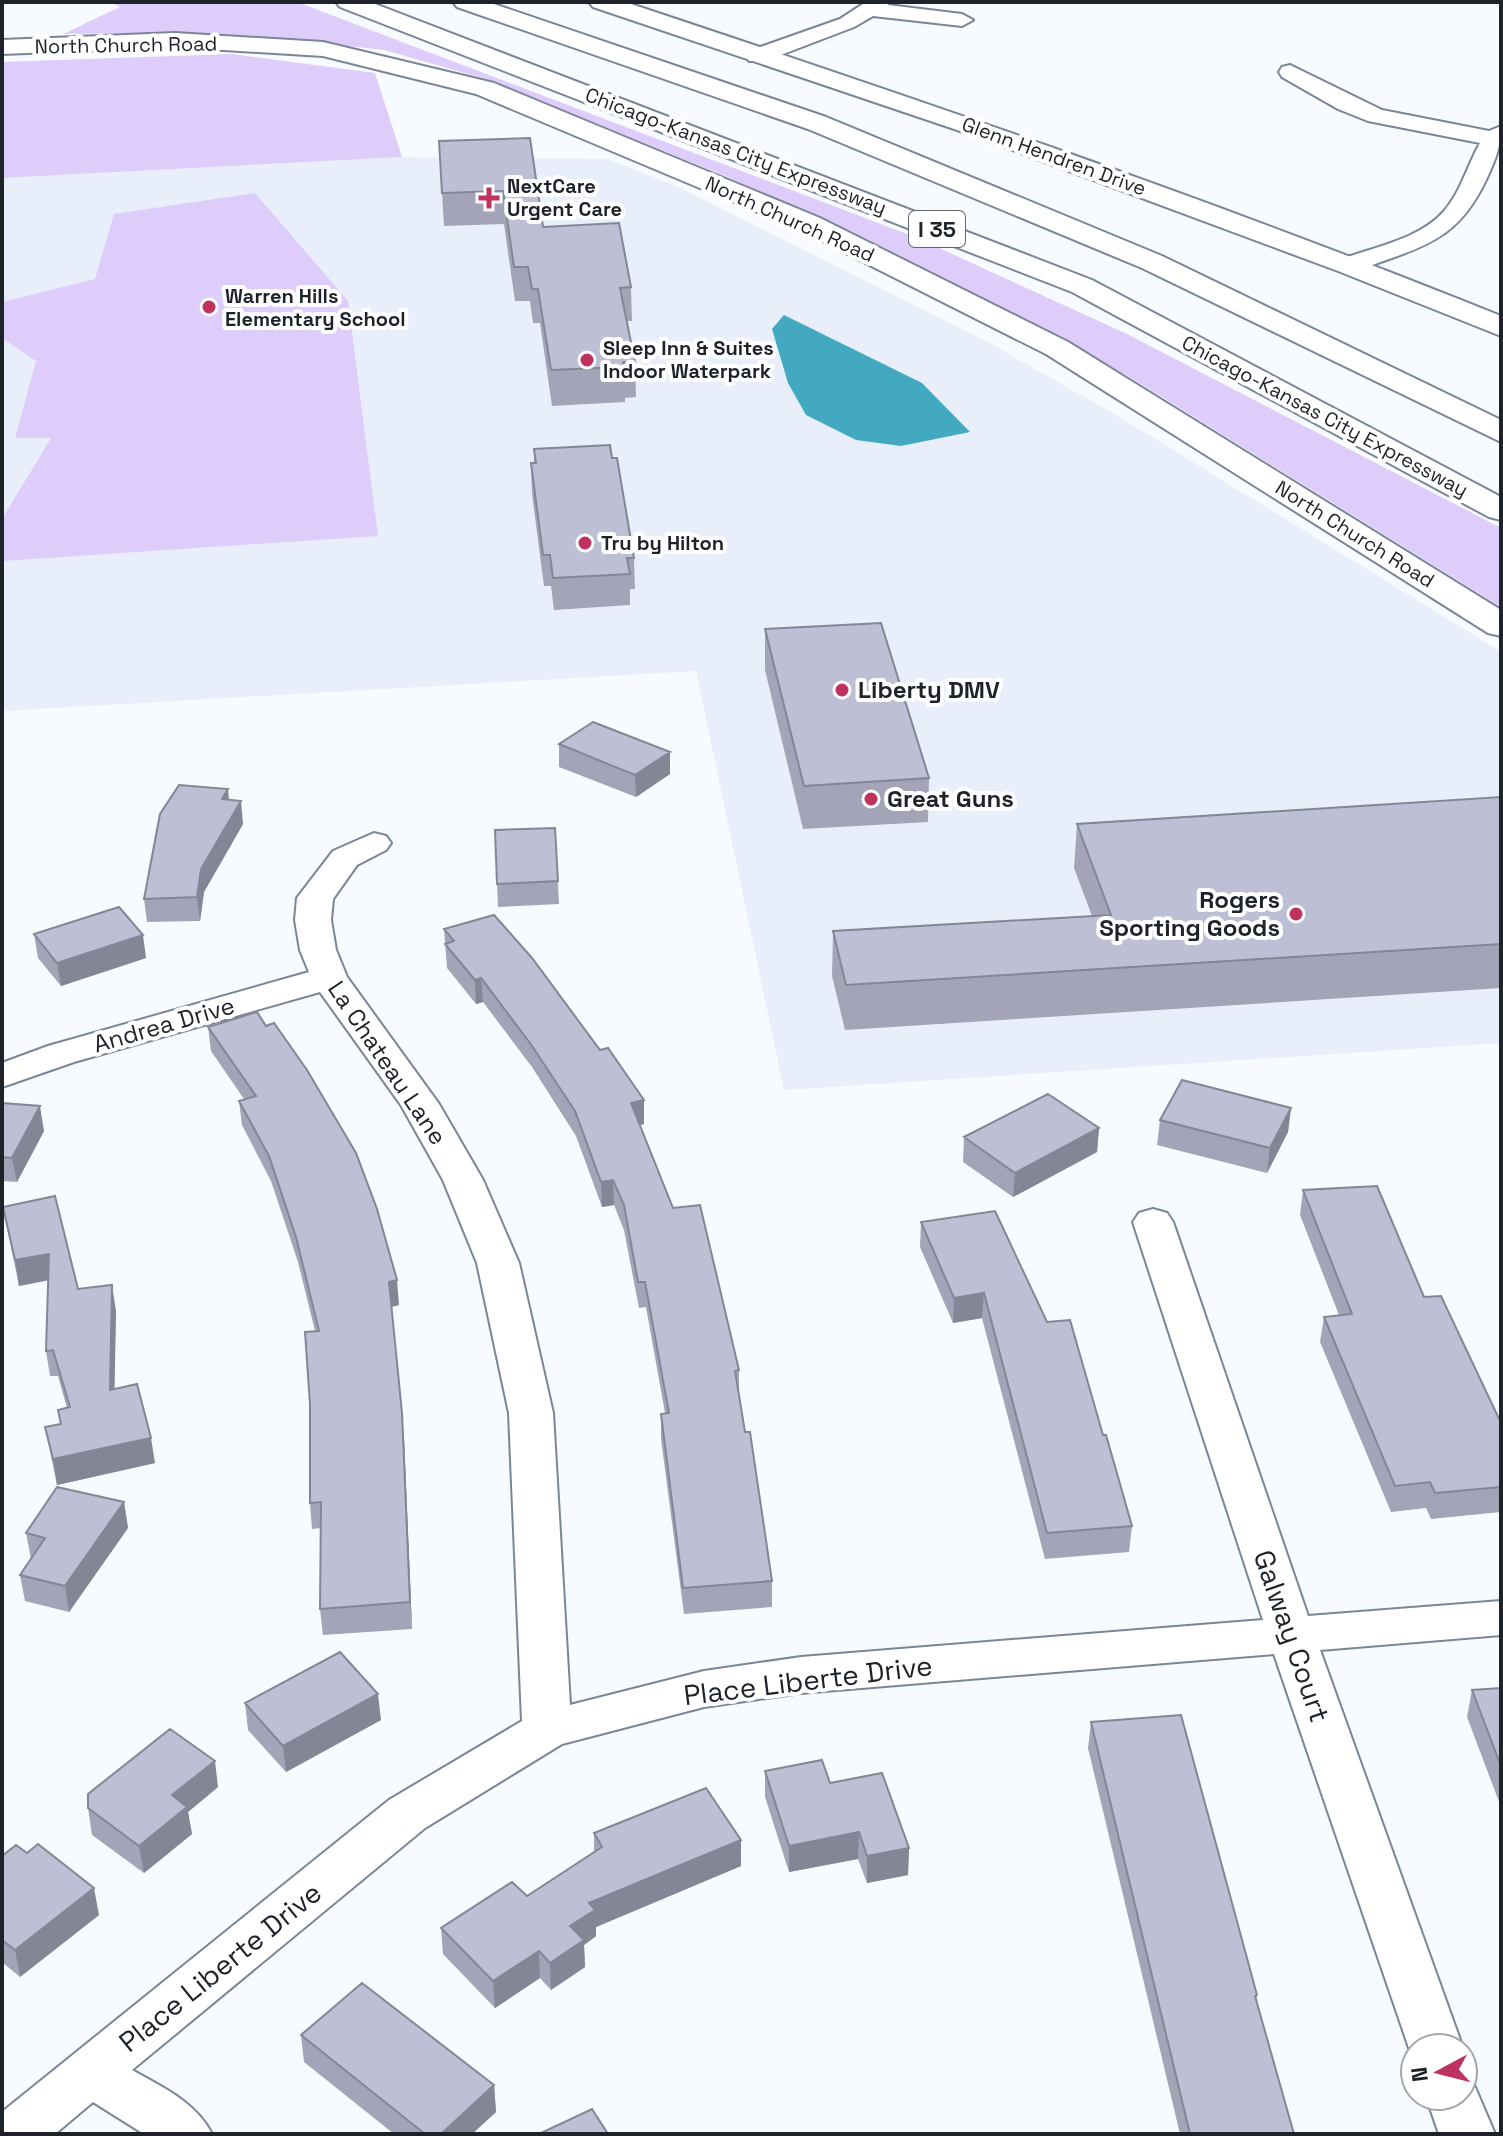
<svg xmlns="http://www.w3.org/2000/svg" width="1503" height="2136" font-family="'Space Grotesk',sans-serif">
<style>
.built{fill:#e8effa}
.green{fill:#decdfa}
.water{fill:#43a9c1}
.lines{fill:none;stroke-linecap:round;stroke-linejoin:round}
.minor-casing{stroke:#7a8698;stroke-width:4}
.tertiary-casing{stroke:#7a8698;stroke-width:4}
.secondary-casing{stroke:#7a8698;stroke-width:4}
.motorway-casing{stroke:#7a8698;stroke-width:4}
.minor{fill:#fff;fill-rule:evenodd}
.tertiary{fill:#fff;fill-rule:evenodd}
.secondary{fill:#fff;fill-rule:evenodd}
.motorway{fill:#fff;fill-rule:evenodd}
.wall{fill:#a3a4b7}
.shaded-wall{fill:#848695}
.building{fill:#bdbfd5;stroke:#848695;stroke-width:2}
.poi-dot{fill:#bf315e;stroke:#fff;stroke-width:3}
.labels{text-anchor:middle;stroke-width:8;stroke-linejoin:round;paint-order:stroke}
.far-street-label{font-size:20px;fill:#1e232a;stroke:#fff}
.far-poi-label{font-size:20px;font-weight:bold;fill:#1e232a;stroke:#fff;text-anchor:start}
.shield{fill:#fff;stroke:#62656a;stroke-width:2}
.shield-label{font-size:22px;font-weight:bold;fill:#1e232a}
.poi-label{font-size:24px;font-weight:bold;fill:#1e232a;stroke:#fff;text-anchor:start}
.street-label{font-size:24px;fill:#1e232a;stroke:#fff}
.near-street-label{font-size:28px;fill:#1e232a;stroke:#fff}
</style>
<rect width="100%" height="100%" fill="#f7fafe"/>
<path class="built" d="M402 157 608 159 681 188 984 340 1123 419 1501 652V1043L784 1090 696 671 2 711V178Z"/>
<path class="green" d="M110 2H297L915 237 1127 334 1501 528V607L1128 376 894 254 725 176 493 81 384 50 286 39 164 33 63 34 120 7Z
M232 54 375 73 402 157 2 178V62Z
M255 193 348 301 378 536 2 561V519L51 438H15L36 361 2 338V302L95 279 114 214Z"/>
<path class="water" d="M784 315 922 383 970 432 901 446 856 440 806 415 788 383 772 329Z"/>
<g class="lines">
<g class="minor-casing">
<path id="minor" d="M866 2H890L888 5 962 14 973 20 962 26 873 16 854 27 765 61H749L746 56 749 51 840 19Z
M1290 65 1382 110 1489 131 1501 126C1501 147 1495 160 1487 178 1463 229 1437 243 1386 260 1371 265 1355 274 1339 270L1336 265 1339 260C1374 247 1421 239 1445 210 1461 191 1468 164 1480 143L1368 121 1338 109 1282 77 1279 72 1282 67Z
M374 833 386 836 391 843 386 850 357 865 333 899 331 920 336 950 347 977 439 1104 483 1180 519 1263 553 1413 570 1705 704 1671 801 1657 1263 1620 1133 1222 1139 1213 1153 1209 1167 1213 1173 1222 1308 1616 1501 1601V1635L1320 1650 1463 2048H1415V2060L1409 2048 1274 1654 801 1693 704 1707 562 1744 425 1828 132 2070C162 2087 196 2102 212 2134H144L93 2102 55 2134H2V2112L389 1800 522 1721 509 1413 477 1263 443 1180 401 1105 320 992 74 1062 2 1087V1063L48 1046 309 972 300 950 295 920 297 898 333 851Z
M1463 2076 1472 2080 1495 2134H1439L1426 2096H1463Z"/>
</g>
<g class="tertiary-casing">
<path id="tertiary" d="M589 2H625C920 100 1213 200 1501 316V336L1338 271 972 135 593 7Z"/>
</g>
<g class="secondary-casing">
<path id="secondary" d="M175 33 323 42 494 83 820 218 1068 342 1501 610V636L1488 633 1046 354 800 230 476 94 323 56 175 47 2 54V40Z"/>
</g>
<g class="motorway-casing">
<path id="motorway" d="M336 2H370L1092 280 1501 497V520L1489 517 1072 292 340 7Z
M453 2H488L826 117 1162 256 1501 420V442L1142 268 808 129 457 7Z"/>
</g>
<use href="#minor" class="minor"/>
<use href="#tertiary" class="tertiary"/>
<use href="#secondary" class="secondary"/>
<use href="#motorway" class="motorway"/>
</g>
<path class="wall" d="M530 138 543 227 631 287 632 321H627L635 362 636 397 625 398V402L552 406 540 323H533L530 301H515L504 224 444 226 439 141Z
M534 449 634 558 635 589H630V605L554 610 551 586H544L532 494 531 463H534Z
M765 629 929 778 928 822 803 829 765 670Z
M559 744 670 752V774L636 797 559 767Z
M1501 797V988L845 1030 832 976 833 931 1092 916 1074 868 1077 824Z
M229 800 243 824 204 892 200 921 147 922 144 899Z
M555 828 559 904 498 907 497 884Z
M444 929 644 1124 640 1125 739 1370V1396L772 1581V1607L684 1614 661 1439V1414L665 1413 646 1307 639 1308 624 1230 614 1205 602 1207 576 1136 532 1067 483 1002 476 1004 447 968Z
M34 934 146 958 61 986 38 958Z
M208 1027 399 1305 391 1307 404 1439 412 1629 323 1635 320 1609 321 1528 312 1529 310 1503 315 1331 298 1262 271 1181 242 1125 239 1101 244 1099 211 1051Z
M2 1103 44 1131 17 1182 2 1181Z
M1291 1108 1288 1132 1267 1173 1157 1145 1160 1120Z
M1099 1128 1097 1152 1013 1197 963 1162 964 1137Z
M1303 1190 1424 1297 1501 1423V1512L1431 1519 1426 1508 1391 1512 1320 1342 1324 1317 1339 1315 1300 1215Z
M3 1207 78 1289 116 1311 114 1389 155 1463 57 1485 45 1427 60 1424 58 1410 67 1408 58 1376H50L46 1351 49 1280 19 1286Z
M921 1222 1047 1322 1103 1435 1132 1526 1129 1552 1045 1559 982 1318 953 1323 920 1247Z
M124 1502 128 1528 69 1612 25 1601 20 1575 31 1559 26 1533Z
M1501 1688V1807L1467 1717 1472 1690Z
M245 1703 381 1720 286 1772 248 1730Z
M1091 1722 1257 1995 1256 2002 1294 2134H1180L1088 1748Z
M765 1771 830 1783 909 1848 908 1875 867 1883 858 1859 789 1872 765 1797Z
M218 1787 188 1812 192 1834 144 1873 92 1835 88 1808Z
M594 1833 741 1840V1866L596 1927V1936L584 1945 585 1967 551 1990 540 1978 495 2008 443 1954 441 1928 527 1896 594 1852Z
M27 1853 99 1915 20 1977 2 1962V1856Z
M301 2035 494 2085 496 2112 472 2134H394L304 2062Z"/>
<path class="shaded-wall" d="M670 752V774L636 797 635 775Z
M228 789 230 812 222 799Z
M241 801 243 824 204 892 200 921 197 897 201 869Z
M143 935 146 958 61 986 57 963Z
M481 978 483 1002 476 1004 475 980Z
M644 1100V1124L632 1128 631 1103Z
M40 1106 44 1131 17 1182 12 1158Z
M1291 1108 1288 1132 1267 1173 1270 1148Z
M1099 1128 1097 1152 1013 1197 1015 1173Z
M613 1180 614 1205 602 1207 601 1182Z
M49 1254 54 1279 19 1286 15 1260Z
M397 1280 399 1305 391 1307 389 1282Z
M112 1285 116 1311 114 1415 110 1390Z
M984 1293 982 1318 953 1323 954 1298Z
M402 1413 404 1439 412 1629 410 1602Z
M151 1438 155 1463 57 1485 53 1459Z
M124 1502 128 1528 69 1612 65 1586Z
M378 1694 381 1720 286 1772 283 1746Z
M215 1761 218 1787 188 1812 192 1834 144 1873 139 1846 172 1795Z
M859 1832 858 1859 789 1872V1846Z
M741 1840V1866L596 1927V1936L584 1945 585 1967 551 1990 550 1963 570 1926 589 1903Z
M909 1848 908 1875 867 1883V1856Z
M94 1888 99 1915 20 1977 15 1950Z
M539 1951 540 1978 495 2008 493 1981Z
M494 2085 496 2112 472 2134H441Z"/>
<path class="building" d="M530 138 543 227 619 223 631 287 620 288 635 362H623L624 367 551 370 538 289H532L528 267H514L503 191 442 193 439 141Z
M610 445 612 458H617L634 558H627L630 574 553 578 550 555H543L531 463H536L534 449Z
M881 623 929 778 804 786 765 629Z
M593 722 670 752 635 775 559 744Z
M179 785 228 789 222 799 241 801 201 869 197 897 144 899 160 814Z
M1501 797V944L846 985 833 931 1111 915 1077 824Z
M555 828 558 881 497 884 495 830Z
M119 907 143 935 57 963 34 934Z
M494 915 532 958 600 1050 608 1048 644 1100 631 1103 673 1208 700 1205 739 1370 735 1371 745 1432H750L772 1581 683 1588 661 1414 669 1413 645 1282H638L624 1205 613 1180 601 1182 575 1111 530 1043 481 978 475 980 445 944 454 941 444 929Z
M257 1012 266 1026 274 1023 307 1070 356 1153 377 1209 397 1280 389 1282 402 1413 410 1602 320 1609 321 1502 310 1503V1404L305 1332 319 1331 296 1237 269 1156 239 1101 256 1096 208 1027Z
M1182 1080 1291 1108 1270 1148 1160 1120Z
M1048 1094 1099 1128 1015 1173 964 1137Z
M2 1103 40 1106 12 1158 2 1157Z
M1377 1186 1424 1297 1441 1296 1501 1423V1487L1435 1493 1430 1482 1395 1486 1324 1317 1352 1314 1303 1190Z
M55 1196 78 1289 112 1285 110 1390 137 1384 151 1438 53 1459 45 1427 61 1424 58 1410 70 1407 53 1350 46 1351 49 1254 15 1260 3 1207Z
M995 1211 1047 1322 1070 1320 1103 1435H1106L1132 1526 1047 1533 984 1293 954 1298 921 1222Z
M57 1487 124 1502 65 1586 20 1575 45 1538 26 1533Z
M340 1652 378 1694 283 1746 245 1703Z
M1501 1688V1766L1472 1690Z
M1181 1715 1257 1995 1255 1996 1294 2134H1190L1091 1722Z
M170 1729 215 1761 172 1795 187 1807 139 1846 88 1808V1794Z
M822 1760 830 1783 882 1773 909 1848 867 1856 859 1832 789 1846 765 1771Z
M706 1788 741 1840 589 1903 595 1910 570 1926 584 1940 550 1963 539 1951 493 1981 441 1928 512 1882 527 1896 602 1847 594 1833Z
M38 1844 94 1888 15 1950 2 1940V1856L16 1845 27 1853Z
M362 1983 494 2085 441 2134H425L301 2035Z
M592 2109 608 2134H539Z"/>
<g class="poi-dot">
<path d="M485 186h8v8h8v8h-8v8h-8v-8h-8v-8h8z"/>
<circle cx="209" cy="307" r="8"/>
<circle cx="587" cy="360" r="8"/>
<circle cx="585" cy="543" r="8"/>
<circle cx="842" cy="690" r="8"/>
<circle cx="871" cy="799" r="8"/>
<circle cx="1296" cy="914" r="8"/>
</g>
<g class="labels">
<g class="far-street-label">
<text transform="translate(126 45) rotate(-1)" y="7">North Church Road</text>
<text transform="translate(736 151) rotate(21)" y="7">Chicago-Kansas City Expressway</text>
<text transform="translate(1054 156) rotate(20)" y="7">Glenn Hendren Drive</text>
<text transform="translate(790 219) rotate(24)" y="7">North Church Road</text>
<text transform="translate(1325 416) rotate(28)" y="7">Chicago-Kansas City Expressway</text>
<text transform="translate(1355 534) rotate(32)" y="7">North Church Road</text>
</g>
<g class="far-poi-label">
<text x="507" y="193">NextCare<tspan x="507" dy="23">Urgent Care</tspan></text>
<text x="225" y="303">Warren Hills<tspan x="225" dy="23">Elementary School</tspan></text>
<text x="603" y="355">Sleep Inn &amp; Suites<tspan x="603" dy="23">Indoor Waterpark</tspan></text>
<text x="601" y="550">Tru by Hilton</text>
</g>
<rect class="shield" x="909" y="211" width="56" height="36" rx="6"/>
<g class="shield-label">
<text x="937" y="237">I 35</text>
</g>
<g class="poi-label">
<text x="858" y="698">Liberty DMV</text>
<text x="887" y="807">Great Guns</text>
<text x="1280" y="908" text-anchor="end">Rogers<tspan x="1280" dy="28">Sporting Goods</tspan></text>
</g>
<g class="street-label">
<text transform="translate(164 1025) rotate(-16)" y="8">Andrea Drive</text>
<text transform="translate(387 1063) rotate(56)" y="8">La Chateau Lane</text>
</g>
<g class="near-street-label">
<text transform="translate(1292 1636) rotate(71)" y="10">Galway Court</text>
<text transform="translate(808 1680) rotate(-7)" y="10">Place Liberte Drive</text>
<text transform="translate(220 1967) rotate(-39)" y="10">Place Liberte Drive</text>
</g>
</g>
<rect width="1503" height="2136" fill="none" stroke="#1e232a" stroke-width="8"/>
<g transform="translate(1439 2072) rotate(263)"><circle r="38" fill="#ffffff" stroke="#a5a7aa" stroke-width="2"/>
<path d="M0-6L14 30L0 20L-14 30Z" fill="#bf315e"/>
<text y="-12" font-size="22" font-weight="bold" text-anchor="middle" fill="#1e232a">N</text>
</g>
</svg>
